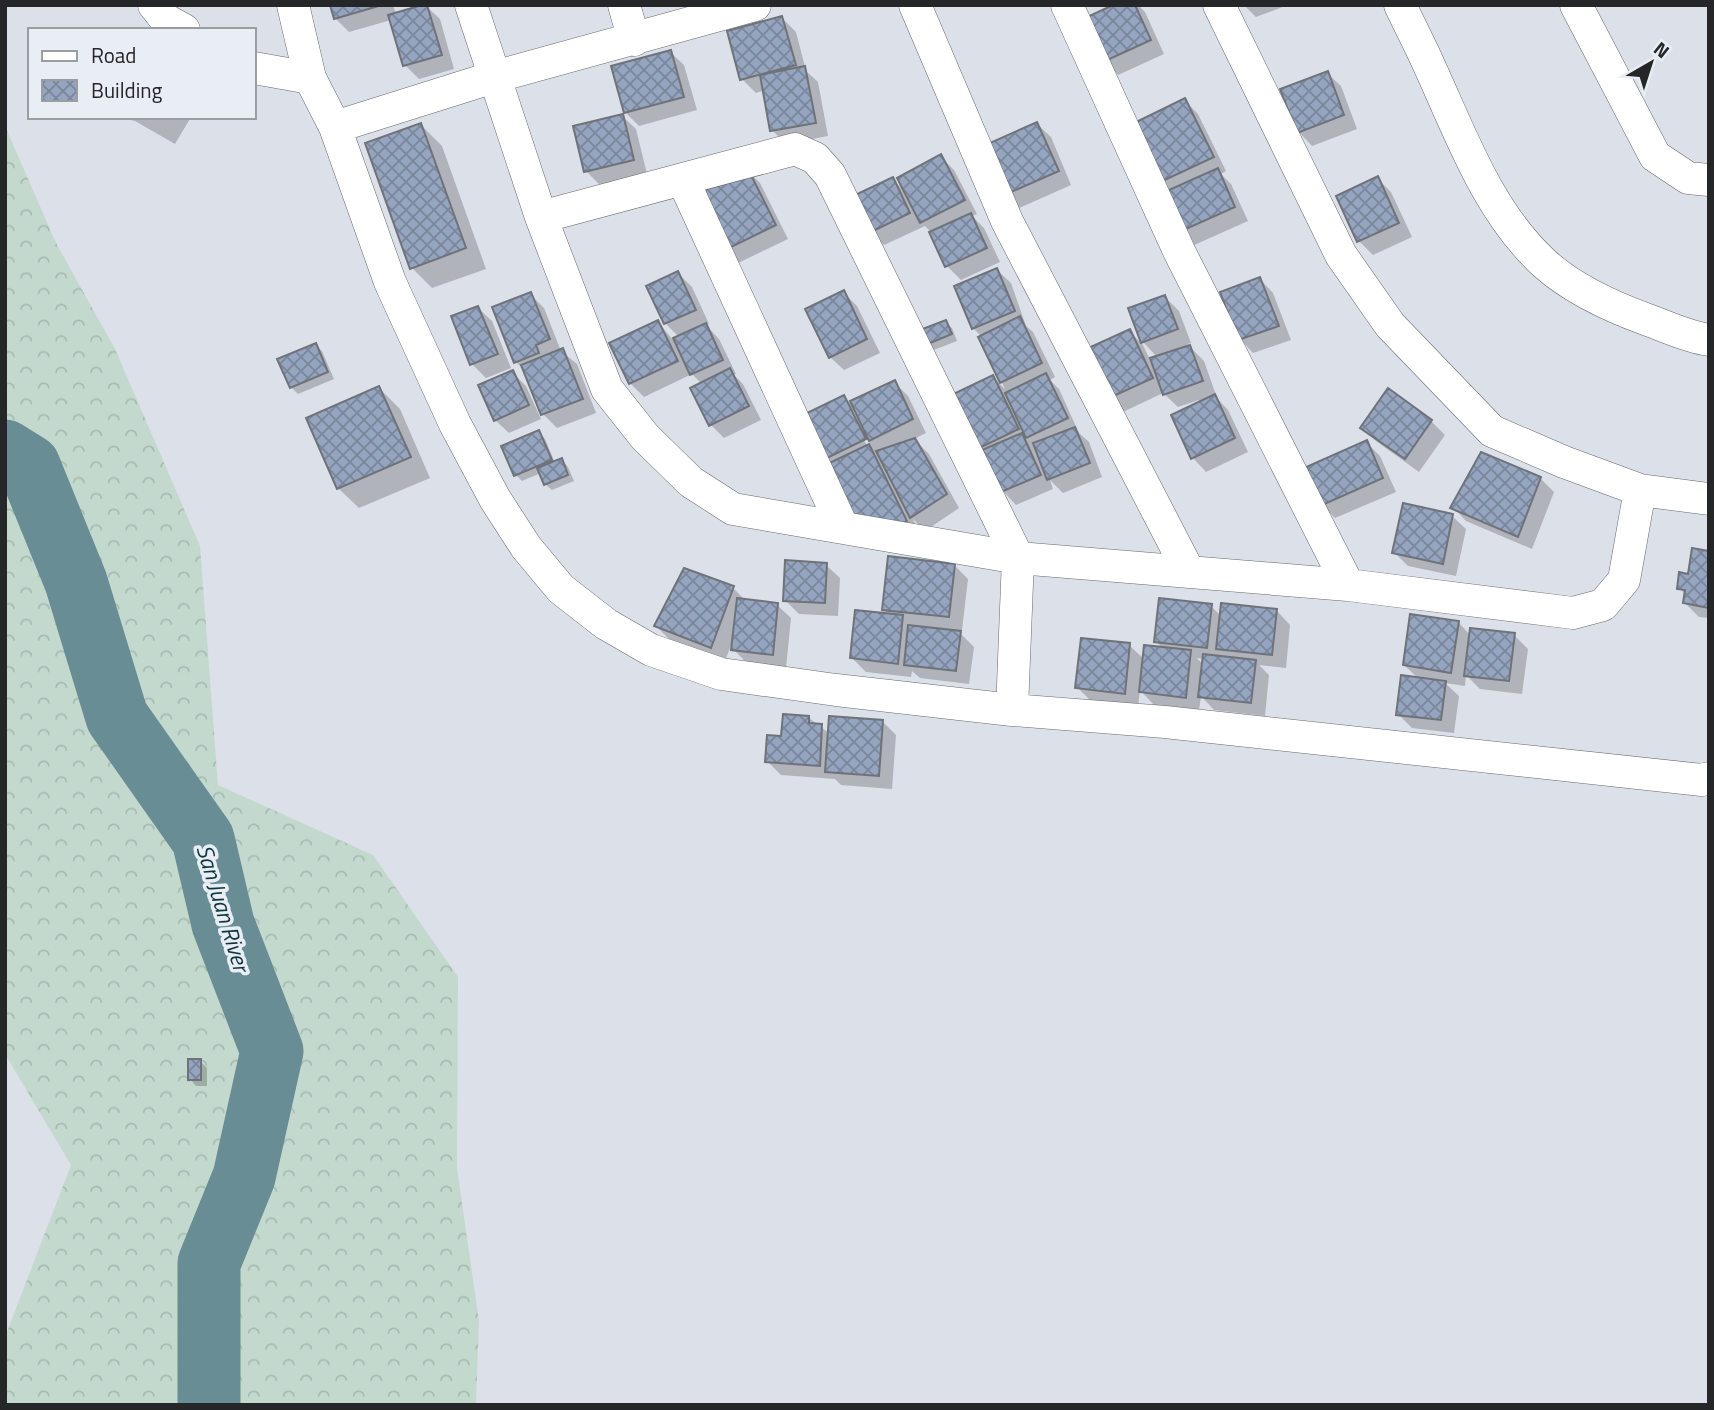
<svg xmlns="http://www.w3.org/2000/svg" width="1714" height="1410" font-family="'Titillium Web',sans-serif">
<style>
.forest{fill:url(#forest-crowns)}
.shadow{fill:#0003;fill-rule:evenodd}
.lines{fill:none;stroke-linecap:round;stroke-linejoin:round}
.river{stroke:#688d94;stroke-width:63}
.building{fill:url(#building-cross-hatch);stroke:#6f7379;stroke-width:2}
.street-casing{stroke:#65696f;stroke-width:33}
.street{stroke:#fff;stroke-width:32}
.labels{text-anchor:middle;stroke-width:7;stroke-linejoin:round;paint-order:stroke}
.water-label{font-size:23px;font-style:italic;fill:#10363d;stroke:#e9eef5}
</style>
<defs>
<pattern id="forest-crowns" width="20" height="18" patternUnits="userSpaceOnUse" patternTransform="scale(1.75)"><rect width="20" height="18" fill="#c4d9ce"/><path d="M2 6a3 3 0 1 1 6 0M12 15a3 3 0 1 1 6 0" fill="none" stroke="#a8bab1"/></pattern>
<pattern id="building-cross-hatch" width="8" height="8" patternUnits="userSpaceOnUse" patternTransform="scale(1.75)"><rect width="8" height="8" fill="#95a5c0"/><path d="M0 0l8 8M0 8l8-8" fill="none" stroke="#79869c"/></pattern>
</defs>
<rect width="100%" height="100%" fill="#dce0e8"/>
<path class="forest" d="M5 126 56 243 115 349 200 546 218 785 373 855 458 977 457 1168 479 1321 476 1405H5V1337L71 1165 5 1054Z"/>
<path class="shadow" d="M332 5H393L396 14 426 6 440 19 454 69 419 79 405 65 391 20 349 32 335 18Z
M1117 5H1138L1145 12 1164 54 1118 75 1104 61Z
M1244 5H1288L1256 17Z
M782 18 796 32 806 71 818 82 828 136 786 144 772 130 765 90 756 93 742 79Z
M670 52 684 65 697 110 639 126 625 112Z
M1327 73 1341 86 1357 129 1312 146 1299 132Z
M1185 101 1198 114 1226 171 1221 174 1231 184 1248 221 1192 246 1156 184Z
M622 116 636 129 647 174 600 185 586 171Z
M117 117H191L175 144 135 121Z
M1037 124 1051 137 1071 185 1017 209 1004 195Z
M421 125 442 146 486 269 432 288 412 268Z
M940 156 954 170 977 214 972 216 984 228 1000 262 961 280 947 266 932 233 925 226 884 245 871 232 892 179 905 191Z
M746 169 760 183 788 239 736 264 723 251Z
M1377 178 1391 192 1412 237 1373 255 1359 241Z
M997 270 1011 283 1026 326 1033 332 1055 377 1050 380 1059 389 1079 433 1089 442 1102 477 1063 493 1050 480 1053 489 1016 505 968 453 993 377 1005 389 980 338 982 337 973 328Z
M678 273 692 287 709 324 706 325 719 339 736 374 734 375 743 384 761 420 724 438 711 425 702 384 692 374 644 397 630 383 658 322 673 340 679 337 665 323Z
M1260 279 1273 293 1291 340 1253 353 1240 339Z
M843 292 857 306 880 353 844 370 830 357Z
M530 294 544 308 561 351 577 364 596 413 557 428 543 414 527 373 516 362 494 308Z
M1165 297 1179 311 1191 343 1187 344 1204 361 1216 395H1214L1228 410 1248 452 1206 472 1193 458 1199 400 1178 407 1163 393 1123 412 1109 398 1129 331 1143 345 1150 360 1158 358 1143 342Z
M478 308 492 321 511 368 486 378 472 364Z
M945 322 952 328 957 341 931 351 919 332Z
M315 345 322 351 334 379 298 394 291 387Z
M512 372 526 386 541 419 509 433 495 420Z
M894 382 908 396 926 433 914 439 929 454 959 508 925 531 913 519 920 535 825 459 844 397 850 403ZM850 411H854L871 446 868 448Z
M379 388 400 409 430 478 359 508 338 488Z
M1431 421 1445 435 1419 472 1376 441 1362 427Z
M538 432 545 439 555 463 562 460 568 467 574 481 552 490 545 484 541 473 522 481 516 475Z
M1366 442 1380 456 1396 492 1335 518 1322 505Z
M1540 478 1554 492 1532 549 1466 521 1453 507Z
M1452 516 1466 529 1456 576 1408 566 1394 552Z
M1709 553V618L1699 617 1685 603 1686 595 1679 588Z
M826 565 840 578 838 616 799 614 785 600Z
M954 565 968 579 962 630H957L974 647 969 684 920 678 912 671 911 677 866 672 852 658 890 616 883 609Z
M733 588 746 601 777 605 791 618 786 668 747 663 733 649V640L725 661 670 640 656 626Z
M1211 606 1221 616 1277 611 1290 625 1286 668 1259 665 1269 675 1265 716 1214 710 1201 696 1199 711 1154 705 1140 690 1138 707 1091 701 1077 687 1129 645 1144 659 1163 649 1156 641ZM1197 658 1205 659 1204 666Z
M1459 623 1471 636 1514 635 1528 649 1522 694 1480 689 1466 675 1465 686 1445 683 1459 696 1454 733 1412 728 1398 714 1419 679 1404 665Z
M809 718 830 734 882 721 896 735 892 789 841 785 835 779 781 775 767 761 782 738Z
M200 1061 207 1068V1086H196L190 1079Z"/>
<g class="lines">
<path class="river" d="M5 451 29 466 76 582 117 717 203 839 223 924 272 1051 244 1177 209 1263V1405"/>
</g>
<path class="building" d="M330 5H382L334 19Z
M422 5H427L442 55 403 66 388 15Z
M1113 5H1135L1151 40 1103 62 1083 19Z
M782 16 796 65 740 80 727 31Z
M671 50 684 97 624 113 611 66Z
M805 66 816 123 770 131 760 75Z
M1328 71 1344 115 1297 133 1280 89Z
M1185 98 1214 157 1154 185 1126 127Z
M623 114 634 160 584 172 573 126Z
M1037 122 1059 171 1002 196 981 147Z
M421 123 466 248 410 269 365 143Z
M941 154 965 200 920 223 897 178Z
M747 167 776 225 721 252 692 193Z
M1218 168 1235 207 1177 233 1160 194Z
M1378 176 1399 223 1357 242 1336 196Z
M893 177 910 213 869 233 851 197Z
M971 213 987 248 945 267 929 232Z
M997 268 1015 311 972 329 954 286Z
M678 271 696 310 664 324 646 286Z
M1260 277 1279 326 1238 340 1220 292Z
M844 290 867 339 829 358 805 309Z
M531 292 550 339 536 345 539 353 514 363 492 307Z
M1165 295 1178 329 1141 343 1128 308Z
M478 306 498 354 470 365 451 316Z
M1020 316 1042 363 1000 383 978 337Z
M658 320 678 361 629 384 609 343Z
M946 320 952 334 923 346 917 331Z
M706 323 723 360 690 375 673 338Z
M1130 329 1153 378 1107 399 1084 350Z
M316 343 328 372 290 388 277 359Z
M1190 345 1203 381 1163 395 1150 358Z
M563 348 583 399 541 415 521 365Z
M730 368 749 406 709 426 690 388Z
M513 370 529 405 494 421 478 385Z
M1046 373 1068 418 1026 438 1005 393Z
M993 375 1019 429 967 454 941 400Z
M895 380 913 419 869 441 850 401Z
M379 386 411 457 337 489 306 418Z
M1388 388 1432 420 1405 459 1360 428Z
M1215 394 1235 438 1191 459 1171 415Z
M844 395 866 439 823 460 801 416Z
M1075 427 1090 463 1047 480 1033 443Z
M539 430 552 460 514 476 501 446Z
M1022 433 1041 475 1001 492 982 450Z
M915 438 947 494 910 518 876 451Z
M1367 440 1383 478 1320 506 1304 468Z
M869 444 907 521 895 527 844 519 819 468Z
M1481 452 1541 477 1518 537 1450 508Z
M562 458 568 475 544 485 537 468Z
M1403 503 1453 514 1443 564 1392 553Z
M1692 548 1709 551V608L1683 603 1685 590 1677 589 1679 572 1688 574Z
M888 556 955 564 949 617 882 610Z
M785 560 827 563 825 603 783 601Z
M684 568 734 586 711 648 654 626Z
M737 598 778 603 773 655 731 650Z
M1159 598 1212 604 1207 648 1154 642Z
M1221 603 1277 609 1272 655 1216 649Z
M855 610 903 615 898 664 850 658Z
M1410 614 1459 621 1451 673 1403 665Z
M908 625 961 631 956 671 904 665Z
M1470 628 1515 633 1509 681 1464 676Z
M1081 638 1130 643 1125 694 1075 688Z
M1144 645 1191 650 1186 698 1139 692Z
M1203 654 1256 660 1251 703 1198 697Z
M1401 675 1446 681 1441 720 1396 715Z
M783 714 809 716V723L822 724 820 766 765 762 767 735 781 736Z
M829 716 883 720 879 776 825 772Z
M188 1059H201V1080H188Z"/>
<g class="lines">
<g class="street-casing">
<path id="street" d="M154 5 166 20 184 30
M293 5 310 78 335 127 390 282 455 424 495 499 526 547 561 589 606 624 651 650 721 674 836 690 1012 710 1165 722 1702 780 1709 778
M471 5 541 217 607 389 645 437 691 482 733 509 1018 558 1348 585 1573 613 1603 605 1624 580 1640 490 1564 462 1492 431 1390 325 1341 255 1219 5
M624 5 634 40
M915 5 1007 221 1189 572
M1067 5 1179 251 1348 585
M1400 5C1409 24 1419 43 1428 63 1460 132 1487 211 1545 264 1574 290 1612 307 1648 320 1667 327 1688 337 1709 340
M1576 5 1655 156 1688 178 1709 180
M254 68 310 78
M335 127 494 77 755 5
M683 180 843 528
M541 217 795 149 815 158 830 175 1018 558 1012 710
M1640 490 1709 499"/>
</g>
<use href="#street" class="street"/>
</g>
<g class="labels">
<g class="water-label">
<text transform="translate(223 908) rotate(73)" y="8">San Juan River</text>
</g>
</g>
<rect width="1714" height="1410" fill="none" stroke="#242628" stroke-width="14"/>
<rect x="28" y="28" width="228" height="91" fill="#e9eef5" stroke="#9a9ea3" stroke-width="2"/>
<rect x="42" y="51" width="35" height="10" fill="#ffffff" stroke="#9a9ea3" stroke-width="2"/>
<text x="91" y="63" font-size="21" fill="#242628">Road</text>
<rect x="42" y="80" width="35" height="21" fill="url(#building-cross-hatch)" stroke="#9a9ea3" stroke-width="2"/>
<text x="91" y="98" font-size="21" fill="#242628">Building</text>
<g transform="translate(1651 63) rotate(39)" stroke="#e9eef5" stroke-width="5" paint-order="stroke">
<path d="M0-5L12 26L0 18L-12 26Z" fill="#242628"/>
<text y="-10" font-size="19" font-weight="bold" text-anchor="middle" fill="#242628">N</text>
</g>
</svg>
